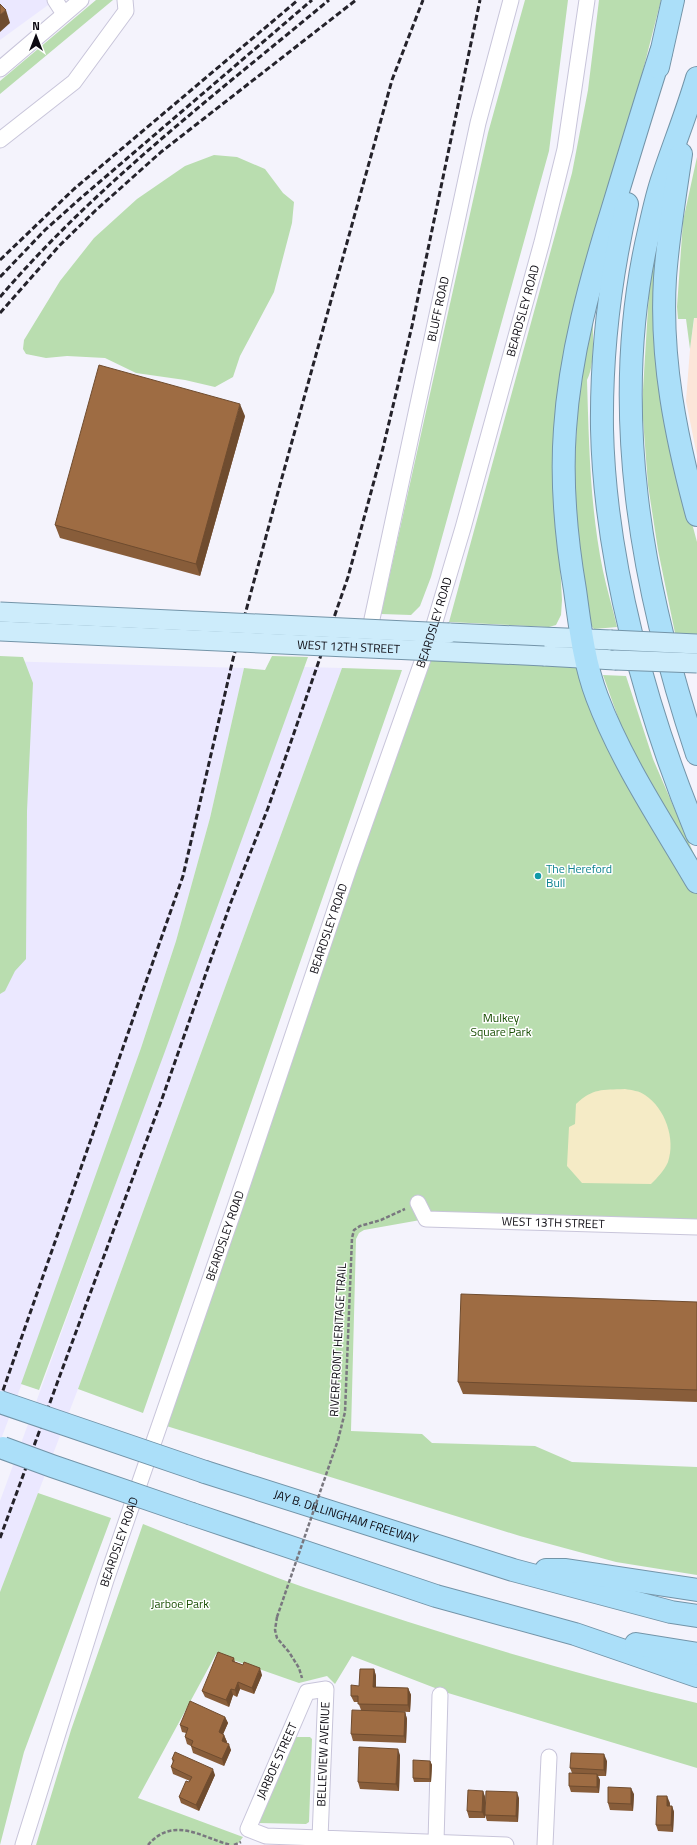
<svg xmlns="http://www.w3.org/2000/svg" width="697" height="1845" font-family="'Titillium Web',sans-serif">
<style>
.commercial{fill:#fce5d9}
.built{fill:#ebe8ff}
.green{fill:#b9ddaf}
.sand{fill:#f5ebc6}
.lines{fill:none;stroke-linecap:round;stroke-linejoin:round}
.minor-casing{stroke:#c8c5da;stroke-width:17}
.major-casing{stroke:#7394a8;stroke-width:21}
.highway-casing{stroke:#7394a8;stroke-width:24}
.path{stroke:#79777f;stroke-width:2.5;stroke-dasharray:4 2;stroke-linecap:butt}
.minor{stroke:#fff;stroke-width:15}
.major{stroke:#cdecfb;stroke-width:19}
.highway{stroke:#abdff9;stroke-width:22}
.rail{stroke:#24222a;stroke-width:3;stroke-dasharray:6 3;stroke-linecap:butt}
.major-bridge-casing{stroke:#7394a8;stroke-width:21;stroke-linecap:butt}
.highway-bridge-casing{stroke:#7394a8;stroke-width:24;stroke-linecap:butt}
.path-bridge{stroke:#79777f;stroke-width:2.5;stroke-dasharray:4 2;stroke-linecap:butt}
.major-bridge{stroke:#cdecfb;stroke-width:19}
.highway-bridge{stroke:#abdff9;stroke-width:22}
.wall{fill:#885d3a}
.shaded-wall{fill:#6f4c2f}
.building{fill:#9e6c43;stroke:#6f4c2f}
.culture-dot{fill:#0f9aa8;stroke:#fff;stroke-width:1.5}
.labels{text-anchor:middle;stroke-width:3;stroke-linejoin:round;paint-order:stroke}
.street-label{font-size:12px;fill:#0c0a11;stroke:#fff}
.culture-label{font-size:12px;fill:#0d838f;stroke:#fff;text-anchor:start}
.park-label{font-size:12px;fill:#194f04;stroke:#fff}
</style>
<rect width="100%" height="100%" fill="#f4f3fc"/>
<path class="commercial" d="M697 298V456L686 401 690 349Z"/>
<path class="built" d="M0 0H55L0 40Z
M0 661 244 668 210 818 176 941 141 1048 49 1311 0 1442Z
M304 667 342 668 78 1389 0 1592V1501Z"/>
<path class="green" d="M96 0H113L0 94V81Z
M525 0H568L549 151 431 577 420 606 411 615 381 614 488 133Z
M599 0H661L618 168 556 492 562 600 561 615 556 625 549 627 449 622 572 173 588 90Z
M214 155 237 157 265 169 283 193 294 202 292 223 274 292 240 356 233 377 215 387 185 380 136 373 105 358 67 356 46 358 26 354 23 349 24 340 60 281 94 238 137 199 185 166Z
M697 157V318H694L690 349 686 319H678L677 307 683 221Z
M661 221 676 464 697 542V635L675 633 658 550 648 485 642 406 650 275Z
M593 312C592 331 596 363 587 380 589 444 590 508 603 571 607 590 613 609 617 627L594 629 590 624 579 578 574 474 579 390Z
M420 649 585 658 697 892V1227L426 1219 364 1230 359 1233 356 1239 351 1431 422 1434 432 1443 535 1446 572 1462 697 1467V1575L616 1562 520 1536 160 1424Z
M0 656 23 657 33 683 27 811 26 959 15 971 5 991 0 994Z
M272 656 308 657 164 1054 39 1390 21 1384 141 1048 176 941 210 818 244 668 265 670Z
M342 668 402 670 143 1413 78 1389Z
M603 675 626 676 653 759 697 861V866L626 740Z
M38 1493 111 1518 24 1752 0 1845V1592Z
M143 1524C197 1545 251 1569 306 1588 435 1632 565 1672 697 1703V1768L448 1693 352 1656 335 1684 327 1676 299 1683 216 1654 138 1798 243 1837 237 1845H36L71 1730Z
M295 1737H310L312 1739 309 1822 306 1824 258 1823Z"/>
<path class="sand" d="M625 1089C631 1090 640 1091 645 1095 665 1108 676 1139 668 1162 664 1171 658 1177 651 1184L582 1183 567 1166 569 1127 575 1124 576 1104C593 1088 602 1090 625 1089Z"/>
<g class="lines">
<g class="minor-casing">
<g id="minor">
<path d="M55 0 64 14"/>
<path d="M0 69 81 0"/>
<path d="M0 140 74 82 126 11 125 0"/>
<path id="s1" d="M372 619 478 123 511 0"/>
<path id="s2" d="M418 1203 426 1219 697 1227"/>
<path id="s3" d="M320 1838 326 1689 307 1692 248 1829 266 1836 506 1845"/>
<path d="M436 1842 440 1695"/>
<path id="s4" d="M23 1845 106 1580 236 1204 349 868 428 645 463 528 542 242 565 149 587 0"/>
<path d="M545 1845 549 1757"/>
</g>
</g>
<g class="major-casing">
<path id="major" d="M449 633 611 640
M544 656 615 660"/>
</g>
<g class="highway-casing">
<g id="highway">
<path d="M661 52C644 105 628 158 612 211 590 282 570 354 565 429 561 483 566 537 575 590 580 626 584 663 597 697 622 763 662 822 697 882"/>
<path d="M658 67 673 0"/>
<path d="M697 78C687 112 674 144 663 177 657 194 653 213 649 231 608 406 641 586 697 754"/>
<path d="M681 154C675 195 668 236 665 278 660 359 676 437 697 515"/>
<path d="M627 204C610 278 601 353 602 429 605 562 646 711 697 834"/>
<path id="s5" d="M205 1472 513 1570 671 1612 697 1616"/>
<path d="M192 1514 436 1596 575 1634 697 1676"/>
<path d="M546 1570H566L697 1590"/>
<path d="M636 1644 697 1654"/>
</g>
</g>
<path class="path" d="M338 1440 345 1412 352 1238 354 1230 360 1226 381 1220 405 1209
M277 1617 275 1630 277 1638 289 1652 299 1668 302 1678
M148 1845C174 1815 202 1838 231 1845
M234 1845 241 1842"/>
<use href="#minor" class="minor"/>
<use href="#major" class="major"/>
<use href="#highway" class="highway"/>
<path class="rail" d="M0 260 74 189 298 0
M0 277 45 230 82 197 312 0
M0 297C96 185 216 94 329 0
M0 313 59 246 95 211 161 152 356 0
M0 1399 183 876 233 659 278 492 392 80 423 0
M0 1538 163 1096 231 902 268 808 348 577 383 448 412 326 480 0"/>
<g class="major-bridge-casing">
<g id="major-bridge">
<path d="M0 612 449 633"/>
<path id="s6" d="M0 631 544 656"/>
<path d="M611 640 697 644"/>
<path d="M615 660 697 663"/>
</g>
</g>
<g class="highway-bridge-casing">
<path id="highway-bridge" d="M0 1402 205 1472
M3 1448 52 1466 192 1514"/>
</g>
<path class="path-bridge" d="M277 1617 338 1440"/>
<use href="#major-bridge" class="major-bridge"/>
<use href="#highway-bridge" class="highway-bridge"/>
</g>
<path class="wall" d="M245 416 200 576 60 538 55 525Z
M697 1302V1402L463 1394 458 1382Z
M234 1658 235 1662 262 1675 254 1694 240 1689 237 1697 233 1695 229 1707 205 1697 202 1691Z
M374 1669 376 1676V1687L408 1688 411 1695 410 1712 383 1711 405 1712 407 1719 406 1743 353 1741 351 1734 361 1710 358 1702H354L351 1696Z
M225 1717 228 1723 223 1734 224 1735 227 1742 226 1743 231 1750 224 1766 193 1753 191 1746 187 1744 185 1737 186 1733 182 1732 180 1725Z
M400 1755 399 1791 360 1789 358 1782Z
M172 1759 215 1775 199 1811 181 1803 179 1797 190 1781 173 1774 171 1767 173 1763Z
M430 1761 432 1765 431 1782H414L413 1778Z
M607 1761 606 1776H598L600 1780 599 1793 571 1792 569 1786 572 1773 570 1768Z
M483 1791 485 1797V1818H469L467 1811Z
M634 1794 633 1811 610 1810 608 1803Z
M519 1798 518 1822 487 1821 485 1815Z
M670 1803V1806H672L674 1812 673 1832 658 1831 656 1825Z"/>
<path class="shaded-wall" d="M6 10 10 23 0 32V15Z
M240 404 245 416 200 576 196 564Z
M260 1668 262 1675 254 1694 252 1688Z
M374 1669 376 1676V1694L373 1687Z
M238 1682 240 1689 237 1697 235 1690Z
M408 1688 411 1695 410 1712 408 1705Z
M231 1689 233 1695 229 1707 226 1700Z
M405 1712 407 1719 406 1743 404 1736Z
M225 1717 228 1723 221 1739 219 1732Z
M224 1735 227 1742 224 1747 222 1741Z
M229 1744 231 1750 224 1766 222 1759Z
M398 1749 400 1755 399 1791 396 1784Z
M604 1754 607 1761 606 1776 604 1770Z
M430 1761 432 1765 431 1782 430 1779Z
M213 1769 215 1775 199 1811 196 1805Z
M597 1774 600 1780 599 1793 597 1787Z
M631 1788 634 1794 633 1811 631 1804Z
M483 1791 485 1797V1818L482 1812Z
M517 1792 519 1798 518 1822 516 1816Z
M667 1796 670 1803 669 1812 667 1806Z
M672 1806 674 1812 673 1832 671 1825Z"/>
<path class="building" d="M0 4 6 10 0 15Z
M99 365 240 404 196 564 55 525Z
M461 1294 697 1302V1390L458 1382Z
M218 1652 234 1658 232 1661 243 1665 244 1662 260 1668 252 1688 238 1682 235 1690 231 1689 226 1700 202 1691Z
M360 1669H374L373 1687 408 1688V1705L358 1704V1696H351V1685L359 1686Z
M190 1701 225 1717 219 1732 224 1735 222 1741 229 1744 222 1759 191 1746 193 1741 185 1737 188 1728 180 1725Z
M352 1710 405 1712 404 1736 351 1734Z
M359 1747 398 1749 396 1784 358 1782Z
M175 1752 213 1769 196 1805 179 1797 186 1781 189 1782 192 1777 171 1767 174 1760 172 1759Z
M571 1753 604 1754V1770L570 1768Z
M413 1760 430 1761V1779L413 1778Z
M569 1773 597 1774V1787L569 1786Z
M608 1787 631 1788V1804L608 1803Z
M468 1790 483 1791 482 1812 467 1811Z
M486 1791 517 1792 516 1816 485 1815Z
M657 1796H667V1806H672L671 1825H656Z"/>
<circle class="culture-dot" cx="538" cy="876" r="4"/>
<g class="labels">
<g class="street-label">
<text dy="4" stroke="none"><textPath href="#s1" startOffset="317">BLUFF ROAD</textPath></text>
<text dy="4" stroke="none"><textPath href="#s4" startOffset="1614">BEARDSLEY ROAD</textPath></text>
<text dy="4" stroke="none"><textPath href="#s4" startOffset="1290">BEARDSLEY ROAD</textPath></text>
<text dy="4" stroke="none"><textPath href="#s6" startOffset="349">WEST 12TH STREET</textPath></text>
<text dy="4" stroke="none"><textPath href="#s4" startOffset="966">BEARDSLEY ROAD</textPath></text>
<text dy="4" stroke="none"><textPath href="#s2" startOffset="145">WEST 13TH STREET</textPath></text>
<text dy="4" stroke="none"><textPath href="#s4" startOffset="642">BEARDSLEY ROAD</textPath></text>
<text transform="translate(338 1340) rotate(-87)" y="4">RIVERFRONT HERITAGE TRAIL</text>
<text dy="4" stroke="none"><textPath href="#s5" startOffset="148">JAY B. DILLINGHAM FREEWAY</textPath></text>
<text dy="4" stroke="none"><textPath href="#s4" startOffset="318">BEARDSLEY ROAD</textPath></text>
<text dy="4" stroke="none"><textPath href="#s3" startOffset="84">BELLEVIEW AVENUE</textPath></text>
<text transform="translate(277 1761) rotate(-66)" y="4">JARBOE STREET</text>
</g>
<g class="culture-label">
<text x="546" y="873">The Hereford<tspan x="546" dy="14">Bull</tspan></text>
</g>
<g class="park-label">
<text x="501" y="1022">Mulkey<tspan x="501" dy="14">Square Park</tspan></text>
<text x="180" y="1608">Jarboe Park</text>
</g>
</g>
<g transform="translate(36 36)" stroke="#ffffff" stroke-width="3" paint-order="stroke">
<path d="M0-3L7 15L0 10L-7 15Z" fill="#0c0a11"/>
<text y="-6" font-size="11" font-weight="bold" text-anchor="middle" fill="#0c0a11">N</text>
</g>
</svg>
